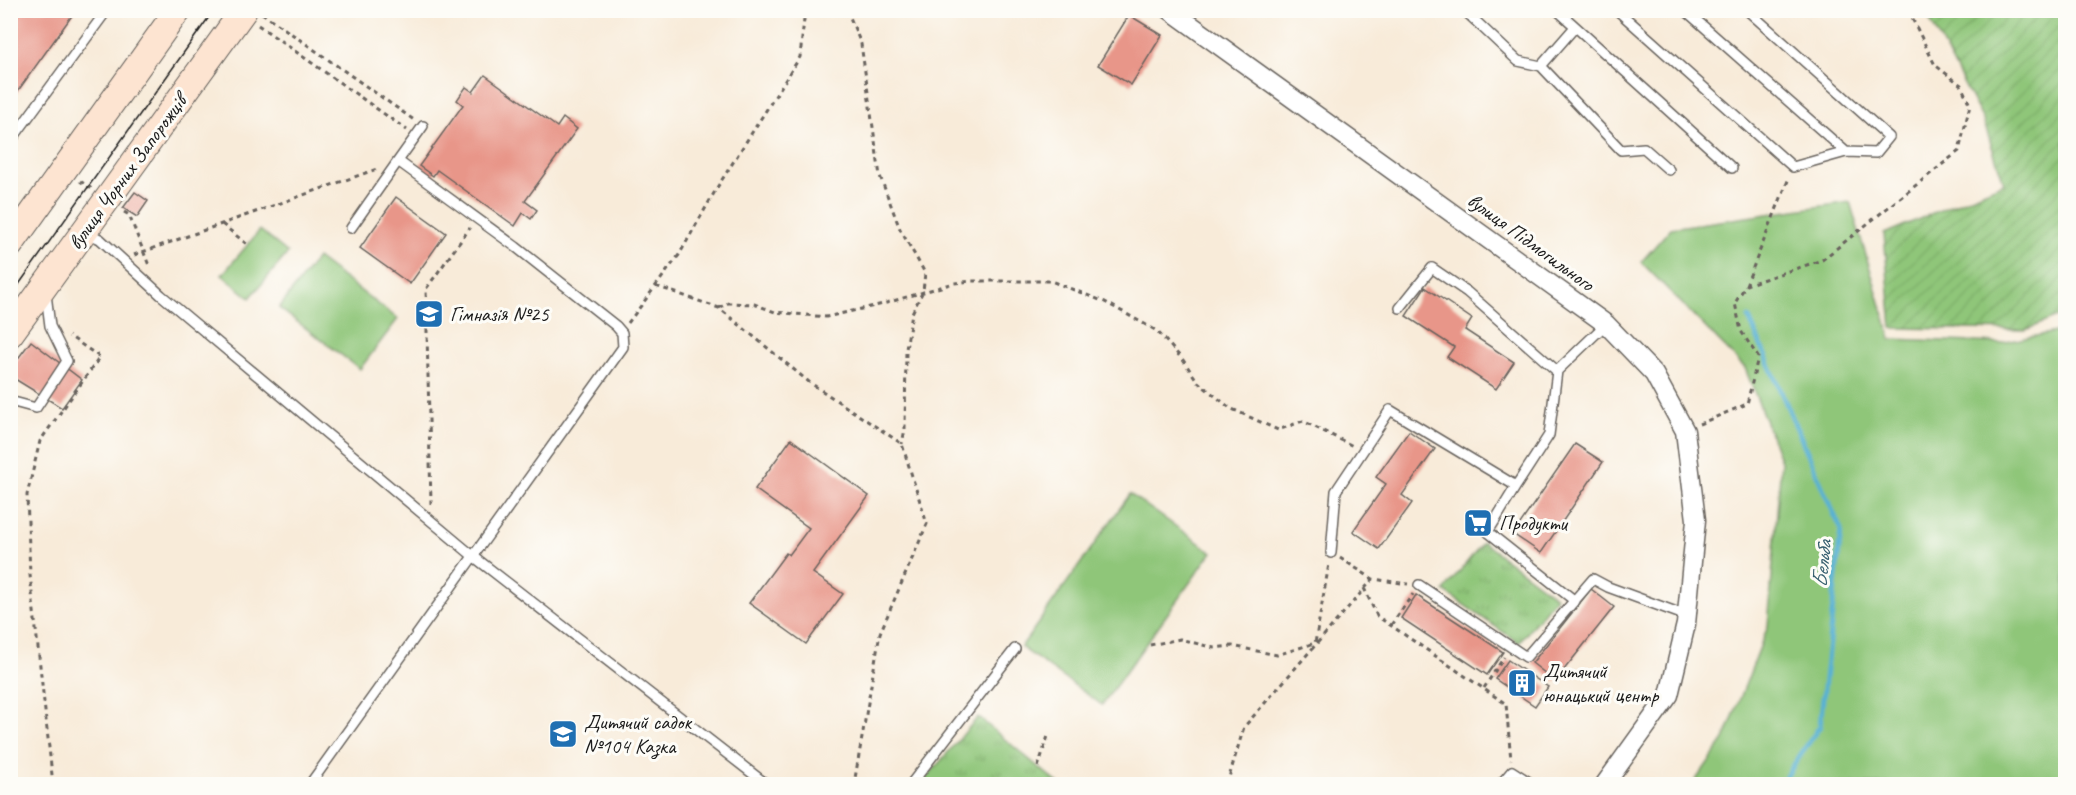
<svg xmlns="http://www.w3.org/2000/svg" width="2076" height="795" font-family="Caveat,sans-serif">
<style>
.grass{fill:#8fc679;stroke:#56714a;stroke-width:1.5}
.park{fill:url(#park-tufts);stroke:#56714a;stroke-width:1.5}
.garden{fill:url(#garden-furrows);stroke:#56714a;stroke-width:1.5}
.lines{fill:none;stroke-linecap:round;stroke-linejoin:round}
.stream{stroke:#57b1d4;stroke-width:5}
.building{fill:#e89689}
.lane-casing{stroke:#69645e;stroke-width:12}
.street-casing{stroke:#69645e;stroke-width:21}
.secondary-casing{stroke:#69645e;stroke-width:28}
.path{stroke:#69645e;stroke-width:3;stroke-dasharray:4.5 4.5;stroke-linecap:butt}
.lane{stroke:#fff;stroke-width:9}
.street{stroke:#fff;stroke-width:18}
.secondary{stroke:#fde4d1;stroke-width:26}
.tram{stroke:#1c1c1c;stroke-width:1.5}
.labels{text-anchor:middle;stroke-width:6;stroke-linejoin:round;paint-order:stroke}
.street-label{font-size:21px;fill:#1c1c1c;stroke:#fdfcf7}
.poi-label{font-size:21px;fill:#1c1c1c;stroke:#fdfcf7;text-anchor:start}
.water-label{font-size:22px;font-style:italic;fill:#375f6f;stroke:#fdfcf7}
</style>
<defs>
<pattern id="park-tufts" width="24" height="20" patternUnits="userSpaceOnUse" patternTransform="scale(1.5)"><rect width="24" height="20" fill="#8fc679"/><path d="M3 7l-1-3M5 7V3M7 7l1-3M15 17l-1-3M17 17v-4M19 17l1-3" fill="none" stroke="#7baa68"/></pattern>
<pattern id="garden-furrows" width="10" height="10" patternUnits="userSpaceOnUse" patternTransform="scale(1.5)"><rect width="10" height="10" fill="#8fc679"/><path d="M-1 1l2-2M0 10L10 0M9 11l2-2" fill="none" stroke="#7baa68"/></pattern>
</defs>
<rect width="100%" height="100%" fill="#fdfcf7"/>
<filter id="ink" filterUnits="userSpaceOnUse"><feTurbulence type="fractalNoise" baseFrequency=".0167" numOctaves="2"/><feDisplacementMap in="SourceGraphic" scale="12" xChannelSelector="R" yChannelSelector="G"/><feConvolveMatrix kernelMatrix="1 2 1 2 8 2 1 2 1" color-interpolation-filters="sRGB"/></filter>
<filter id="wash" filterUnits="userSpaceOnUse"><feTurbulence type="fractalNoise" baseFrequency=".008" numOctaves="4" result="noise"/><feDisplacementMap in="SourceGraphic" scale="24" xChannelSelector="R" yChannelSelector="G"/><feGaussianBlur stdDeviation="1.35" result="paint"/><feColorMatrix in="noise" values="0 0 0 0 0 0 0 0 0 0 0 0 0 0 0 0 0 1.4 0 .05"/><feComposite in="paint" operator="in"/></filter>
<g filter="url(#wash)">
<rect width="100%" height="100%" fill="#f8ebd9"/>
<path class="grass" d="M1850 202 1891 339 2001 343 2065 330V784H1693L1724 740 1768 626 1781 461 1745 368 1641 262 1671 228Z
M260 230 288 253 250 298 222 275Z
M317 258 398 319 360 369 279 308Z
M1130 494 1212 552 1102 705 1021 647Z"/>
<path class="park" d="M1483 542 1556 597 1519 643 1444 591Z
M978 717 1059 784H921Z"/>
<path class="garden" d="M1925 11H2065V314L2025 330 1892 328 1884 234 2004 183 1983 120Z"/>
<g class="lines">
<path class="stream" d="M1749 318 1841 530 1820 726 1781 784"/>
</g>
<g id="blocks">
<path class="building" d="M20 10H76L10 102V24Z
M1129 15 1162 35 1131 85 1098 65Z
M485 75 557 127 563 118 577 129 525 201 537 210 531 219 523 213 515 226 437 170 433 176 419 166 463 105 457 100 466 87 473 92Z
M135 192 148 201 137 217 123 208Z
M396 197 446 233 410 284 360 248Z
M1425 287 1472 319 1465 330 1514 362 1496 389 1447 357 1454 347 1406 316Z
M31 341 82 380 62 408 10 376V369Z
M1409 431 1435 449 1402 495 1412 503 1379 549 1353 531 1386 484 1376 477Z
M791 439 869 496 813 573 843 594 806 644 749 603 786 553 789 555 809 528 755 489Z
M1575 444 1603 462 1541 553 1513 534Z
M1477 516 1484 521 1480 527 1473 524Z
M1591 589 1614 607 1555 681 1532 663Z
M1416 595 1503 652 1487 675 1401 618Z
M1508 660 1548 687 1535 706 1495 679Z"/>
</g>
</g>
<g filter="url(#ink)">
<use href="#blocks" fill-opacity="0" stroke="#69645e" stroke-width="1.5"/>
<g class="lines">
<g class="lane-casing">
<path id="lane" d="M1464 10 1518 61 1541 66
M1557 10 1732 168
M1617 10 1793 167 1846 152 1876 153 1889 137 1747 10
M1685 10 1846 152
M1575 27 1541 66 1621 150 1644 148 1669 170
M10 142 107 10
M351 228 398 161
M87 233 100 239 161 295 473 556 766 784
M1400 308 1432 268 1467 292 1557 371
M10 401 36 408 67 361 50 326 46 294
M1516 486 1488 532 1575 601
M1331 553 1336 491 1390 410 1516 486 1549 435 1557 371 1606 324
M1419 585 1526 657 1593 579 1608 587 1687 616
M310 784 623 347 622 333 616 326 516 247 398 161 423 126
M911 784 1015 649
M1501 784 1512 771 1532 784"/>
</g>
<g class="street-casing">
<path id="street" d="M1170 10 1606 324 1654 374 1685 431 1696 520 1686 624 1669 695 1605 784"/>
</g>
<g class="secondary-casing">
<path id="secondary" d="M10 245 178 10
M10 334 244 10"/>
</g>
<path class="path" d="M847 10 861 44 880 176 900 229 925 273 923 291 912 313 906 349 905 429 902 444
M262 13 414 120
M258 25 407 130
M80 181 92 189
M124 212 129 215 150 268
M222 224 248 245
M134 255 377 169
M1746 285 1789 178
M656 286 719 308 809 382 902 444 927 524 880 633 854 784
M719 308 728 303 754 304 775 312 826 317 883 304 954 283 971 281H1051L1105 302 1157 331 1183 360 1198 382 1230 408 1278 430 1303 421 1353 446
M628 323 679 255 718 186 800 57 805 10
M1699 424 1747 404 1758 357 1741 331 1735 303 1746 285 1822 260 1959 151 1970 105 1961 85 1935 65 1908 10
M431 504 426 289 470 228
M1340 558 1373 579 1408 584
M1364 588 1377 616 1506 704 1511 760
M1391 625 1413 594
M1150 645 1180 639 1214 648 1232 646 1277 655 1315 643 1329 564
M1484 688 1504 657
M1038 767 1049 733
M53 784 30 575 27 495 40 441 100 357 69 336
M1227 784 1244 727 1373 579"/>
<use href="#lane" class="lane"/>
<use href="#street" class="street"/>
<use href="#secondary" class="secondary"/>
<path class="tram" d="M10 297 214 10
M10 498V533"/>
</g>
</g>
<defs>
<g id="school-square" transform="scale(1.5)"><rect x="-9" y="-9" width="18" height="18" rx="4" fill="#1f6fb2" stroke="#fdfcf7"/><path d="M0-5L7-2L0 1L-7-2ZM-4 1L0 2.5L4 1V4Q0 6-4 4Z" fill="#fff"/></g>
<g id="supermarket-square" transform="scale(1.5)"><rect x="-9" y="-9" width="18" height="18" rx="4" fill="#1f6fb2" stroke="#fdfcf7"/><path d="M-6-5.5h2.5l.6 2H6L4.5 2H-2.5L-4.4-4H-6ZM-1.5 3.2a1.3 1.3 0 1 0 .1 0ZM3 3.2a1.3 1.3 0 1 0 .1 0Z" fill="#fff"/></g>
<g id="building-square" transform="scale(1.5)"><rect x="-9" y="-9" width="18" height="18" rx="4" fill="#1f6fb2" stroke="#fdfcf7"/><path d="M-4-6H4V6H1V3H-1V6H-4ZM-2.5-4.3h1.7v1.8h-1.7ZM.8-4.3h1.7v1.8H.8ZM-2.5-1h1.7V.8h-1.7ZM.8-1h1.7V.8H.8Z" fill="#fff"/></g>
</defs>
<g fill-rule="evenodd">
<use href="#school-square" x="429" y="314"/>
<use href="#supermarket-square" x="1478" y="523"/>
<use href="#building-square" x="1522" y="683"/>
<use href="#school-square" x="563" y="734"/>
</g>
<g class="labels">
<g class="street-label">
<text transform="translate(127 172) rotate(-54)" y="7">вулиця Чорних Запорожців</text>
<text transform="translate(1531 242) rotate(36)" y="7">вулиця Підмогильного</text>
</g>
<g class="poi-label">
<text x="450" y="321">Гімназія №25</text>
<text x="1499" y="530">Продукти</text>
<text x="1543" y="678">Дитячий<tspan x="1543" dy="24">юнацький центр</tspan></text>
<text x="584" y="729">Дитячий садок<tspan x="584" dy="24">№104 Казка</tspan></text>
</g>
<g class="water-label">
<text transform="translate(1821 564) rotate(-84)" y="8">Бельба</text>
</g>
</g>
<rect width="2076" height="795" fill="none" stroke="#fdfcf7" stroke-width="36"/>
</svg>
